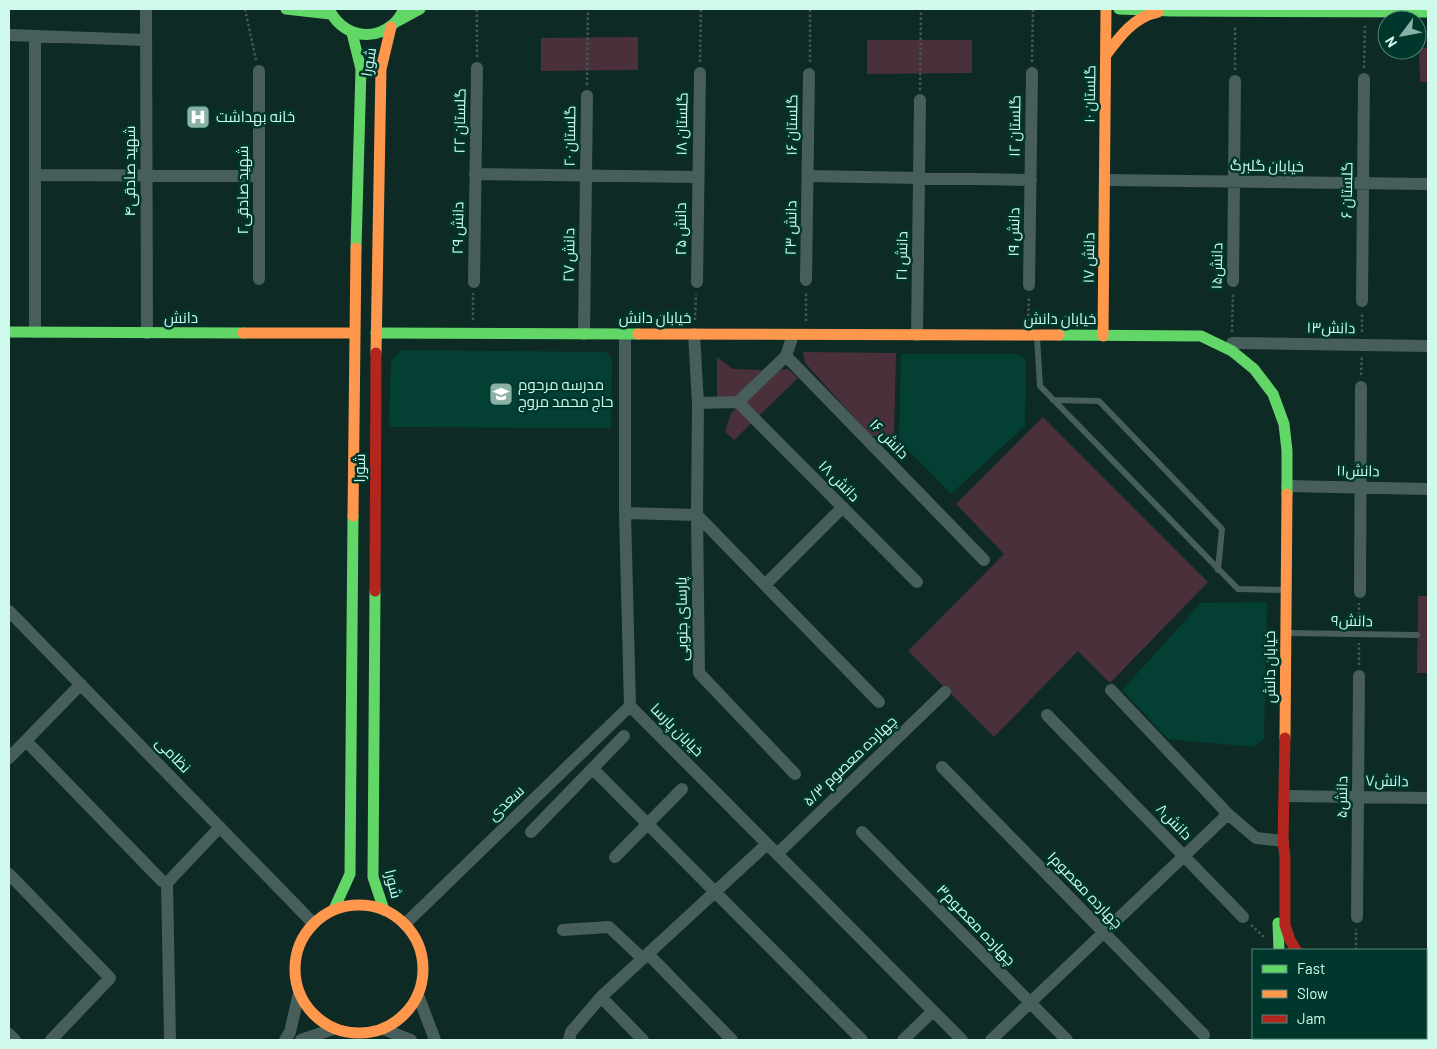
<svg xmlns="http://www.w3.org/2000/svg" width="1437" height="1049" font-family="Barlow,Cairo,sans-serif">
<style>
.built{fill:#043f34}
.park{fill:#4a303b}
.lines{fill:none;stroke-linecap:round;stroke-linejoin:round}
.path{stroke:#445955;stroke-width:2.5;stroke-dasharray:2.5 2.5;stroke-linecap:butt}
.lane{stroke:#485e5a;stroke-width:6}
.street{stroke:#485e5a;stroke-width:12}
.fast{stroke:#63d668;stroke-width:11}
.slow{stroke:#ff974d;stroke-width:11}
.jam{stroke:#b3261e;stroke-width:11}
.labels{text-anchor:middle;stroke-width:5;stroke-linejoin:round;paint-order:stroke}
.street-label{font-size:15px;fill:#cef9ec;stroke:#00372d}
.poi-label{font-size:15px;fill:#cef9ec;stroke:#00372d;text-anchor:start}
</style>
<rect width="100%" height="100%" fill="#0d2a25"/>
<path class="built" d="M402 350 606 352 612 359 611 428 389 427 391 360Z
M901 354H1018L1026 360 1025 426 951 494 899 441Z
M1267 602 1264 739 1253 747 1168 739 1122 690 1201 603Z"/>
<path class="park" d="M638 37V70L541 71V38Z
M867 40H972V73L867 74Z
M1419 48H1428V82H1420Z
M803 352 896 353 894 436H871L805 363Z
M717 357 733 369 762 370 736 397H717Z
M788 369 798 378 734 440 725 432 731 413 775 370Z
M1043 417 1208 582 1110 683 1078 651 994 737 908 651 1004 554 956 504Z
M1418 596H1428V673H1417Z"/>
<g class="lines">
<path class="path" d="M245 9 256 60
M477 57V9
M700 62 701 9
M810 62V9
M1032 62 1033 9
M1364 68 1365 26
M1235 70V25
M587 85 588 9
M920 90 921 9
M473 320V293
M695 320 696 294
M806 321V291
M1028 321 1029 297
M1232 332 1233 292
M1362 332V313
M1361 375 1362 355
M1359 625V603
M1359 665V643
M1251 925 1264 937
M1356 950V929"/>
<path class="lane" d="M1037 337 1040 386 1238 589 1284 590
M1053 400 1099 401 1222 529 1218 570
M1288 633 1417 635"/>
<path class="street" d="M146 9 147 333
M9 35 146 40
M35 36V332
M259 71V279
M475 174 697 177
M35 175 259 176
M808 176 1031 180
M1105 180 1428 184
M806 280 809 74
M1233 281 1235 81
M474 282 477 68
M697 282 700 73
M1029 285 1032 73
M1362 301 1364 79
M584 334 587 96
M625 334V513L630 706 962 1040
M694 334 698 403 697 515 699 673 795 774
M793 335 786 356 984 560
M917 335 920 100
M1232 343 1428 346
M738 402 917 582
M698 403 738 402 786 356
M1287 486 1428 489
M625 513 697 515 879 702
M765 585 843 507
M1360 592 1361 387
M9 611 313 923
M1111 690 1228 814 1256 838 1283 841
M1047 715 1243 917
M26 741 162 881
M9 758 81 684
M942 767 1204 1035
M593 769 862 1040
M1285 796 1428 798
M531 832 624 736
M862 832 1067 1040
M777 854 945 692
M615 857 682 789
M9 874 110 978 51 1040
M1357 917 1359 676
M405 924 630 706
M563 930 609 927 643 959
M648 954 732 1040
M1426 984H1428
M418 995 435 1040
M601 997 643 1040
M1426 997H1428
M383 1029 411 1040
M9 1034 15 1040
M170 1040 167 883 220 827
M285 1040 290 1032 299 993
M301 1040 333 1029
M569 1040 571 1032 601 997 767 844
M903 1040 933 1011
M991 1040 1228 814
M1366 1040V1038"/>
<path class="fast" d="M286 9 330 14
M329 9C341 34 370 43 392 25 398 21 401 15 404 9
M1119 9 1171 11 1428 12
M398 21 420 9
M352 33 361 69 356 248
M9 332 243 333
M376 333 638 334
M1059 335 1201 336 1232 351 1254 369 1273 394 1284 424 1287 451V494
M375 591 373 877 384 910
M334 909 350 874 353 516
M1278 923 1279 950
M1277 1040 1279 1038"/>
<path class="slow" d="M1106 55C1120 36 1134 17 1158 12
M243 333H354
M638 334 1059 335
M1103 336 1106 9
M376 353 381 69 391 27
M353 516 356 248
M1285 738 1287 494
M295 969a64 64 0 1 1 128 0a64 64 0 1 1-128 0Z"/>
<path class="jam" d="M375 591 376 353
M1285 738 1283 841 1285 857V925L1290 940 1296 950"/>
</g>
<defs>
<g id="hospital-square" transform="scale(1.25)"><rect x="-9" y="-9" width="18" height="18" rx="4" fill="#8ab1a6" stroke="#00372d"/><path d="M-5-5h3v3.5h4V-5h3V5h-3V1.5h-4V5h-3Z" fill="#fff"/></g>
<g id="school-square" transform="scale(1.25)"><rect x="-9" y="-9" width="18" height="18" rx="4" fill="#8ab1a6" stroke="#00372d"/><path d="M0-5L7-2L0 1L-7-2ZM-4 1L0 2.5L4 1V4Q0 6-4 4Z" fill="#fff"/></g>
</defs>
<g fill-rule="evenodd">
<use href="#hospital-square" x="198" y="117"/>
<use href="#school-square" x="501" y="394"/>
</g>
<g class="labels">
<g class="street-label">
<text transform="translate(369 62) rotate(-81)" y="5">شورا</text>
<text transform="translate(1090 94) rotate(-89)" y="5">گلستان ۱۰</text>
<text transform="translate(460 121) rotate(-89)" y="5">گلستان ۲۲</text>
<text transform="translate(682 124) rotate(-89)" y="5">گلستان ۱۸</text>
<text transform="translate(792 125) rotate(-89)" y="5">گلستان ۱۶</text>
<text transform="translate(1015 126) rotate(-89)" y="5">گلستان ۱۲</text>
<text transform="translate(570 136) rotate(-89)" y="5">گلستان ۲۰</text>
<text transform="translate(1267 166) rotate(1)" y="5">خیابان گلبرگ</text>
<text transform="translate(130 171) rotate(-90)" y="5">شهید صادقی۴</text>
<text transform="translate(243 190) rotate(-90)" y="5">شهید صادقی۲</text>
<text transform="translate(1347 190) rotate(-89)" y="5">گلستان ۶</text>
<text transform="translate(458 228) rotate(-89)" y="5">دانش ۲۹</text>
<text transform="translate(791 228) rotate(-89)" y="5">دانش ۲۳</text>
<text transform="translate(681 229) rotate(-90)" y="5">دانش ۲۵</text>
<text transform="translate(1014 232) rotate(-89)" y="5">دانش ۱۹</text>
<text transform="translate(569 255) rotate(-89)" y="5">دانش ۲۷</text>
<text transform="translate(902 256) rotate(-89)" y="5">دانش ۲۱</text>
<text transform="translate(1089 258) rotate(-89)" y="5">دانش ۱۷</text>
<text transform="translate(1217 266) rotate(-89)" y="5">دانش۱۵</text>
<text x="181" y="323">دانش</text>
<text x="655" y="323">خیابان دانش</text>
<text x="1060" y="324">خیابان دانش</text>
<text transform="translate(1331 328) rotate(1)" y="5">دانش۱۳</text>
<text transform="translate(889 439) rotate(46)" y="5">دانش ۱۶</text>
<text transform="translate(360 468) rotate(-90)" y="5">شورا</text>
<text transform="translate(1358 471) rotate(1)" y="5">دانش۱۱</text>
<text transform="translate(839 481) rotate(45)" y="5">دانش ۱۸</text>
<text transform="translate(682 619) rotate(-91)" y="5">پارسای جنوبی</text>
<text transform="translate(1352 621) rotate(1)" y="5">دانش۹</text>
<text transform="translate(1270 667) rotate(-90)" y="5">خیابان دانش</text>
<text transform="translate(677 730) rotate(45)" y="5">خیابان پارسا</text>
<text transform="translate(173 755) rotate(46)" y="5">نظامی</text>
<text transform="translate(850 761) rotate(-44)" y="5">چهارده معصوم ۵/۳</text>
<text transform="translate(1387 781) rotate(1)" y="5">دانش۷</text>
<text transform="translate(1342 797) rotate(-89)" y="5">دانش۵</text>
<text transform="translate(506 803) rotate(-44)" y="5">سعدی</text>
<text transform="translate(1174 822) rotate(46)" y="5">دانش۸</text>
<text transform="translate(393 884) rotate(76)" y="5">شورا</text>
<text transform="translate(1085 890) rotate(46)" y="5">چهارده معصوم۱</text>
<text transform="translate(976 925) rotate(46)" y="5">چهارده معصوم۳</text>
</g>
<g class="poi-label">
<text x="216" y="122">خانه بهداشت</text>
<text x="518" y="390">مدرسه مرحوم<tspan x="518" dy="17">حاج محمد مروج</tspan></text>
</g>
</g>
<rect width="1437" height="1049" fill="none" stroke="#cef9ec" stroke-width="20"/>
<rect x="1252" y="949" width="175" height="90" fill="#00372d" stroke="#528579"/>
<rect x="1262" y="965" width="25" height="8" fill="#63d668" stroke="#528579"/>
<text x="1297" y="974" font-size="15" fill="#cef9ec">Fast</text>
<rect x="1262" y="990" width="25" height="8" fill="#ff974d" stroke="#528579"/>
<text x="1297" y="999" font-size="15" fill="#cef9ec">Slow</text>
<rect x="1262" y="1015" width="25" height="8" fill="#b3261e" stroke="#528579"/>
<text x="1297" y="1024" font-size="15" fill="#cef9ec">Jam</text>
<g transform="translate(1402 35) rotate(238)"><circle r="24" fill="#00372d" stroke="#528579"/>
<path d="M0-4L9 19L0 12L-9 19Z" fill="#8ab1a6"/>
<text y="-8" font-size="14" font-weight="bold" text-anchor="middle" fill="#cef9ec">N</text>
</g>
</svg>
